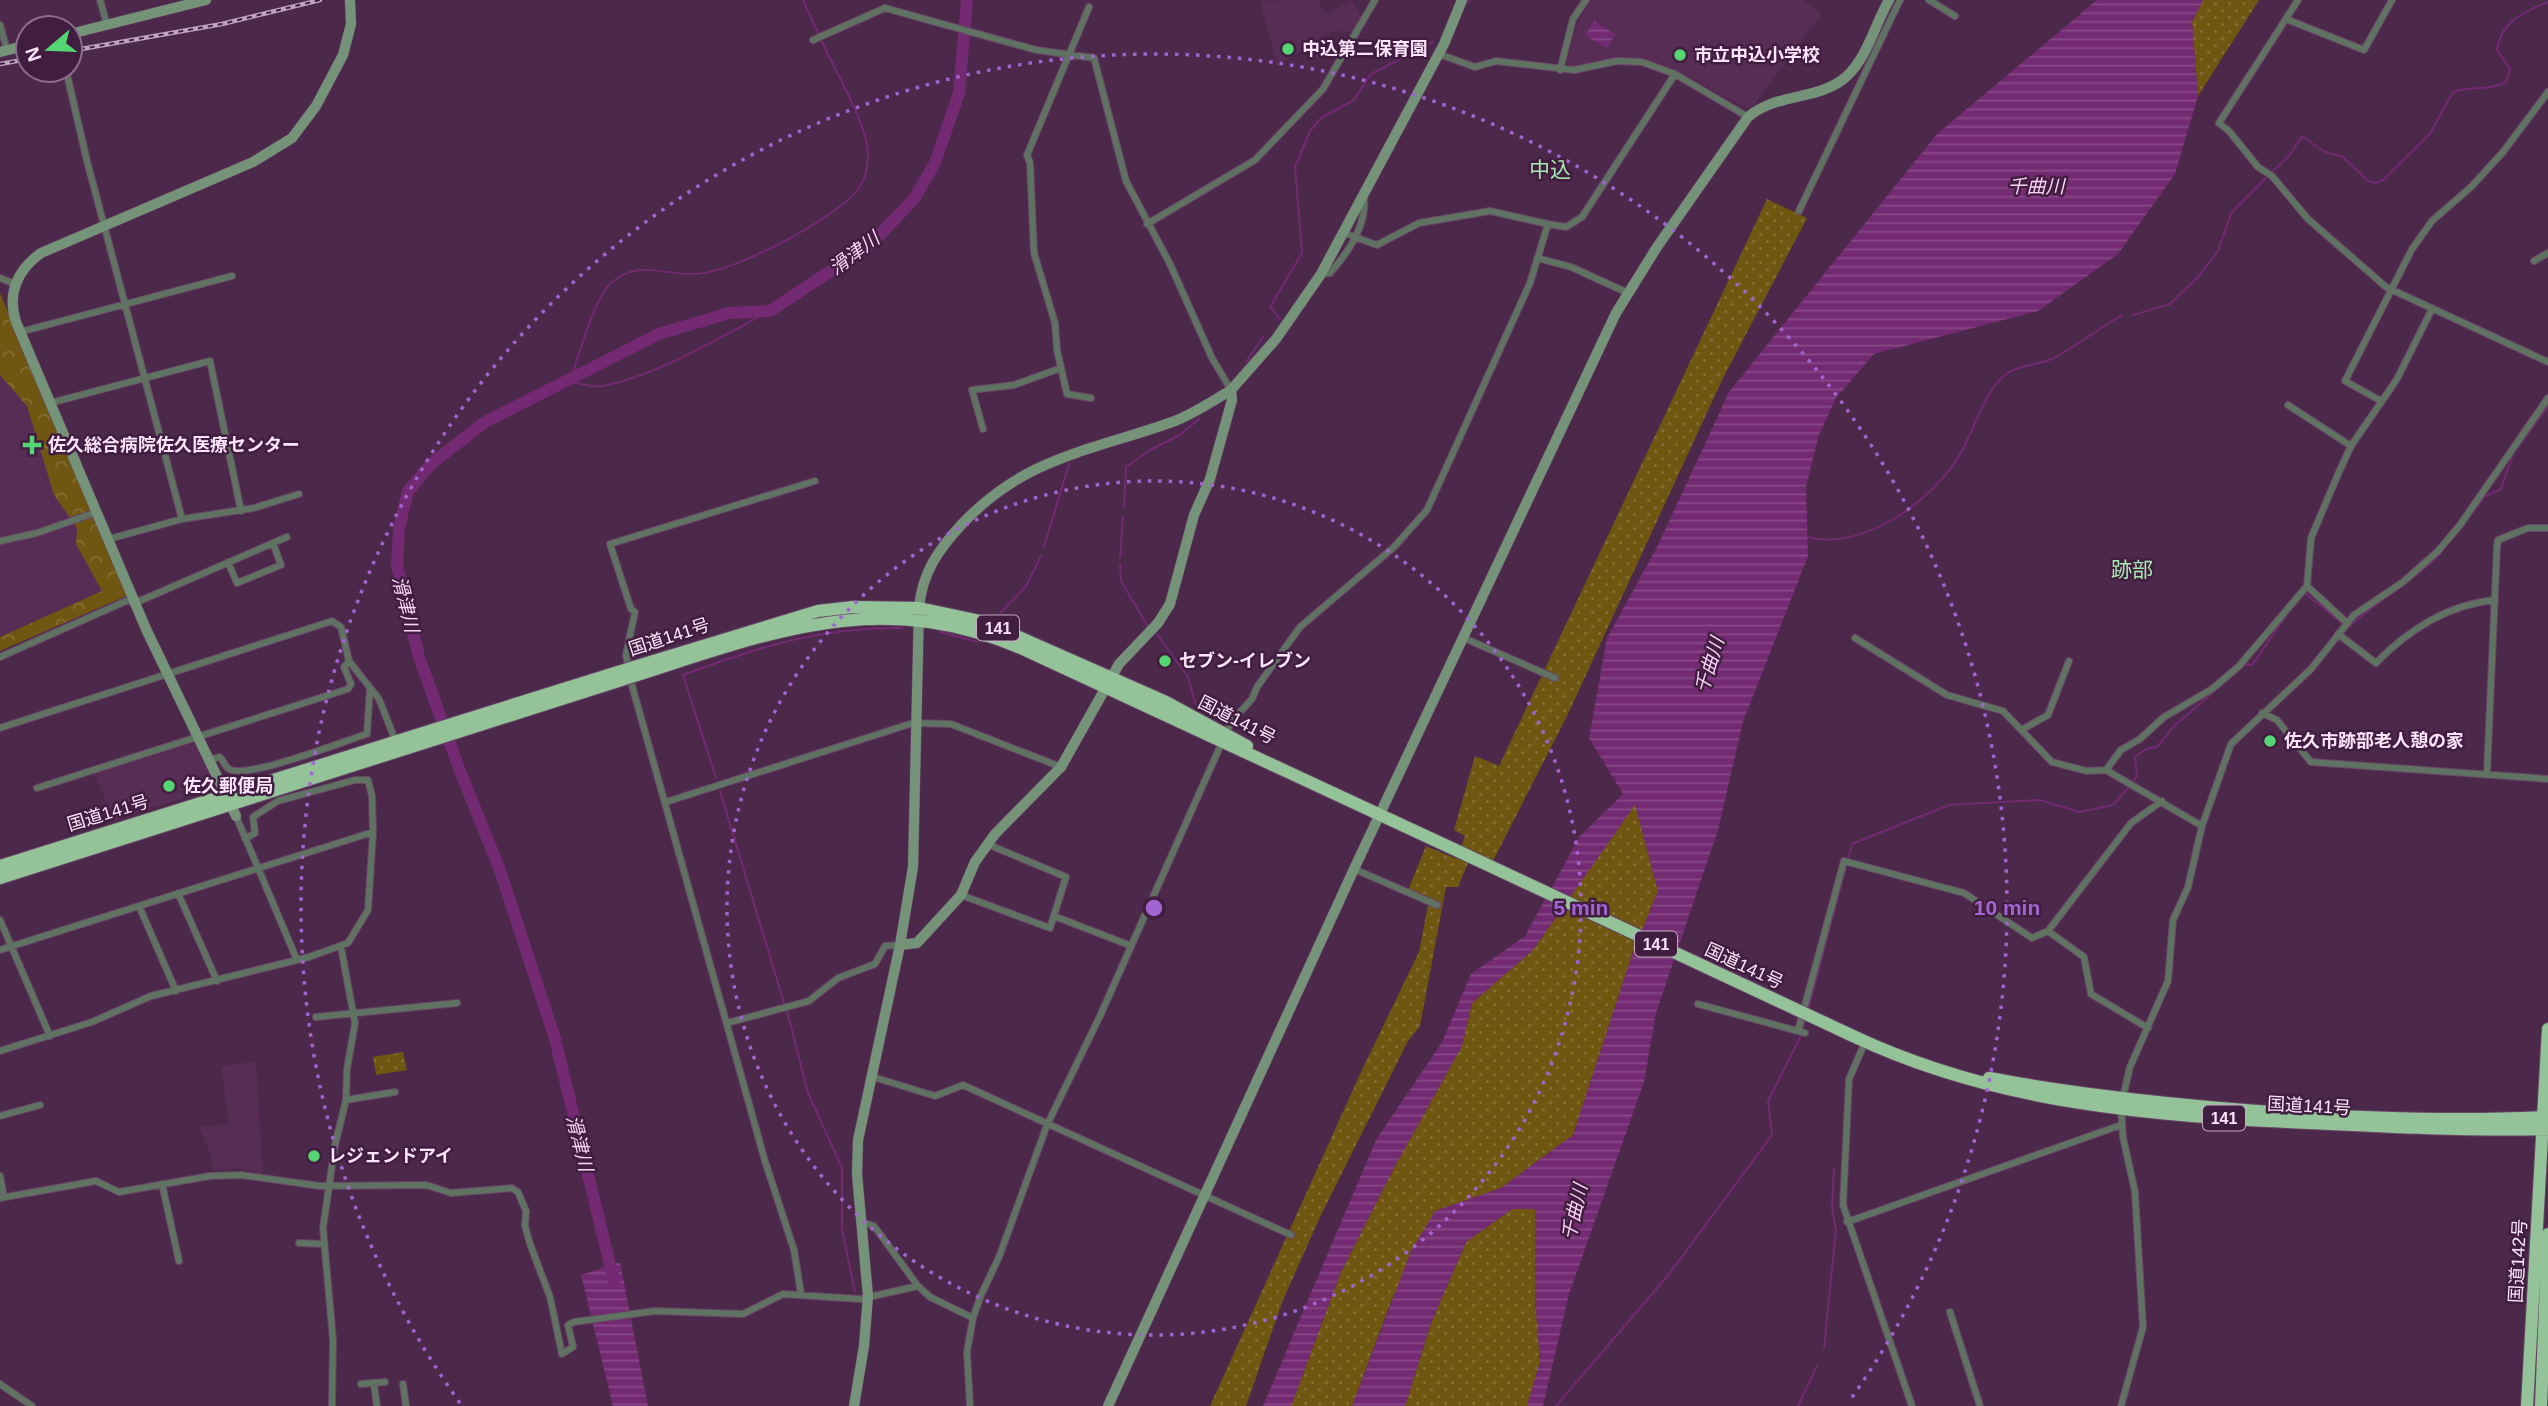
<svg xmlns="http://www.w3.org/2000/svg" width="2548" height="1406" font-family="Helvetica,'Noto Sans JP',sans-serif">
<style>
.built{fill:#572d55}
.green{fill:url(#green-dots)}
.forest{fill:url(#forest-crowns)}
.water{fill:url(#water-rules)}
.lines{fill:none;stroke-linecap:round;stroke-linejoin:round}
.stream{stroke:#732a72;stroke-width:2}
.river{stroke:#732a72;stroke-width:12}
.street-casing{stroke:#684666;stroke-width:8}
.secondary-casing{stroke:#684666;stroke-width:11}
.highway-casing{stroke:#684666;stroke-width:14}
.street{stroke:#607262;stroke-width:6}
.secondary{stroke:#759379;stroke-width:10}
.highway{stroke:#94c39a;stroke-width:12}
.rail-casing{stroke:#bfa4bd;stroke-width:4.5}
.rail{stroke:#411d40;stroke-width:2;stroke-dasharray:5;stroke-linecap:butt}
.highway-bridge-casing{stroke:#684666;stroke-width:14;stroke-linecap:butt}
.highway-bridge{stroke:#94c39a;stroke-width:12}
.ring{fill:none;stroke:#a264d1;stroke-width:3.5;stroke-dasharray:3.5 7}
.poi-dot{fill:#54d672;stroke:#411d40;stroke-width:2.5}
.labels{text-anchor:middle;stroke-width:5;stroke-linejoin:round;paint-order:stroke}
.shield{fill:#411d40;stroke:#c4a9c2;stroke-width:2}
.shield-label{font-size:16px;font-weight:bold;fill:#fce5fa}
.poi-label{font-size:18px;font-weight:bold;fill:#fce5fa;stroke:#411d40;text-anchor:start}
.street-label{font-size:18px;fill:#fce5fa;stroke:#411d40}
.water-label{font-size:19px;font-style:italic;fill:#fad1f7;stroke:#411d40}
.quarter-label{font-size:21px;fill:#a8e9b1;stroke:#411d40}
.centre{fill:#a264d1;stroke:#411d40;stroke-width:3.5}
.ring-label{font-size:21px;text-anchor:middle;font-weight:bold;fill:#a264d1;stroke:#411d40;stroke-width:5;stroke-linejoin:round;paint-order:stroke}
</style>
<defs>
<pattern id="green-dots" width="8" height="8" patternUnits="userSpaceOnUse" patternTransform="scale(1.75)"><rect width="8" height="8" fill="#6f5711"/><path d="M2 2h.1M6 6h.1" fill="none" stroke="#846f35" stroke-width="1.8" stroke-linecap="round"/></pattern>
<pattern id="forest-crowns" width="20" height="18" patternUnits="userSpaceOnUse" patternTransform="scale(1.75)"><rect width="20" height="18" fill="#6f5711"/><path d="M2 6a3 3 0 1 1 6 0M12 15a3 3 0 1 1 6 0" fill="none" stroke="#846f35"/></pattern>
<pattern id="water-rules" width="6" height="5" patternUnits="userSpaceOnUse" patternTransform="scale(1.75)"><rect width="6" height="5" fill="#732a72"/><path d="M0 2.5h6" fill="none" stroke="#884987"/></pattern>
</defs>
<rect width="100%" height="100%" fill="#4c284a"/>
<path class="built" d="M1318 0 1326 14 1352 0 1361 18 1352 32 1333 31 1277 66 1260 1Z
M1591 0H1802L1822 13 1750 110 1674 69 1643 60 1619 58 1589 67H1572L1567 63 1570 51 1578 23Z
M0 300 126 596 0 651Z
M196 742 213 782 211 789 114 820 94 774Z
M256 1061 263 1175 240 1168 213 1171 209 1150 199 1127 229 1124 221 1067Z"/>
<path class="green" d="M2203 0H2259L2198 96 2192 22Z
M1767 199 1807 218 1722 380 1568 714 1493 861 1473 851 1458 887H1446L1420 1026 1408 1041 1320 1217 1283 1300 1246 1406H1210L1361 1072 1419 952 1429 900 1408 890 1426 846 1457 859 1465 836 1454 830 1475 756 1499 766Z
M1635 804 1658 891 1633 952 1573 1135 1501 1188 1435 1211 1392 1299 1352 1406H1291L1341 1272 1395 1166 1462 1046 1472 1003 1533 950Z
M403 1052 407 1070 376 1075 373 1057Z
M1512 1209H1536L1535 1298 1540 1362 1527 1406H1405L1431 1323 1466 1242Z"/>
<path class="forest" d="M0 293 127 590 126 596 0 651V637L102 591 76 544 77 528 54 495 27 406 0 375Z"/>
<path class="water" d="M2097 0H2203L2192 22 2198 96 2175 174 2118 254 2038 311 1874 354 1836 398 1819 435 1806 487 1808 556 1743 722 1718 830 1656 1013 1644 1082 1569 1294 1543 1406H1527L1540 1362 1535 1298V1209H1512L1466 1242 1431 1323 1405 1406H1352L1411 1251 1435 1211 1501 1188 1573 1135 1633 952 1658 891 1635 805 1533 950 1472 1003 1462 1046 1395 1166 1341 1272 1291 1406H1263L1376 1140 1442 1042 1471 974 1525 936 1580 836 1623 794 1589 738 1607 638 1657 547 1729 392 1937 134Z
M1594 21 1615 34 1607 48 1585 35Z
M620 1262 648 1406H613L581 1275Z"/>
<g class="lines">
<path class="stream" d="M803 0 819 35
M1468 3 1469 0
M2272 172 2289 156 2302 136 2323 151 2343 157 2368 181 2375 183 2383 180 2429 135 2453 92C2471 86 2489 91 2506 82L2510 69 2497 50C2501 21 2524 12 2548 2
M770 311C722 336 655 377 602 386 592 388 580 383 570 382 577 360 595 297 610 284 638 258 664 276 696 274 734 272 836 219 859 188 866 178 868 166 868 153 867 124 834 68 821 40
M2133 315 2170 304 2199 276 2218 251 2231 213 2268 176
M1280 319 1270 307 1302 253 1295 167 1310 131 1321 118 1354 100 1371 74 1433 42
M1246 362 1263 337
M1124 507 1126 467 1150 450 1180 435 1200 418
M2462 527 2484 497 2501 489 2513 454 2548 406
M1807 537C1863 551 1931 502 1959 456 1973 434 1985 387 2008 373 2020 364 2040 365 2054 358 2077 346 2099 328 2122 315
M1044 547 1069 464
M1120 557 1123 517
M1120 564 1121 581 1148 627
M2305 593 2343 624
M997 617 1026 586 1041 556
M2348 628C2376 601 2413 582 2441 553
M940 632 977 642
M1157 634 1188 677 1196 706
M716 778 683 675C758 647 821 627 902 628
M2132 783 2137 776 2135 757 2146 749 2157 747 2174 726 2246 664 2252 665 2290 610
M720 791 784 1003
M1808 1010 1852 844 1949 805 2040 800 2079 812 2113 805 2128 788
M787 1011 808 1093 842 1168V1229L855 1292
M1802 1030 1806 1019
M1824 1348 1836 1230 1832 1208 1834 1168
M1556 1406 1670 1273 1772 1135 1768 1101 1801 1036
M1798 1406 1817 1366"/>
<path class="river" d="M614 1281 555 1039 500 870 460 771 419 657 397 565 399 528 408 491 431 464 485 422 659 334 729 313 770 311 870 245 914 199 935 163 959 93 967 0"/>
<g class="street-casing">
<path id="street" d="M100 0 107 25
M1929 0 1955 16
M2298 0 2219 123 2229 131 2258 167 2272 176 2308 219 2386 287 2548 362
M1089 7 1027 155 1030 163 1034 253 1055 323 1057 350 1067 394 1091 398
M2286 19 2364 50 2392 0
M0 25 7 50
M813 40 885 8 1036 50 1094 58 1126 181 1170 264 1212 358 1231 390
M1439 54 1475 67 1496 61 1574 70 1617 61 1642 62 1675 74 1748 117
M66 70 87 161 182 519
M1560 70 1573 19 1586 0
M1799 211 1900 0
M1147 224 1255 160 1323 89 1375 0
M1344 233 1377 245 1419 223 1490 211 1548 224
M1537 258 1571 267 1626 292
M2534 261 2548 253
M1321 274 1330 273C1347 254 1367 225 1364 197
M0 278 15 284
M20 332 232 276
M2381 401 2345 381 2412 249 2432 221 2472 186 2503 152 2548 92
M50 403 210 361 241 511
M2288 405 2351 446
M983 429 972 390 1014 385 1061 368
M109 539 182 519 254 508 299 494
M0 541 37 533 97 512
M228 562 237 583 281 565 273 543
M2307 586 2347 623
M2338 634 2376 663C2408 630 2449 604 2495 600
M1464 638 1555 678
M1855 638 1947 695 2003 711 2052 762 2087 771 2106 770 2202 826
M0 657 126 601 142 600 287 537
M2262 713 2277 720 2311 762 2548 779
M0 728 332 621 341 627 349 661 379 699 396 742
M2023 729 2048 715 2069 661
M209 760 220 757C223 760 225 767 229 769 246 780 344 741 367 734L370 688
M2106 770 2121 750 2140 739 2164 717 2212 689 2239 666 2307 586 2311 538 2339 472 2351 446 2397 379 2432 309
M2487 773 2497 546 2498 540 2528 528H2548
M37 788 348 689 351 684 344 667 349 661
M666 802 913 723 951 724 1061 767
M236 816 297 960
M1354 869 1437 905
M178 893 217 981
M961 895 1050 928 1066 877 987 844
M139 906 176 991
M1054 916 1129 945
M0 920 50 1036
M2048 931 2084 957 2091 994 2148 1028
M0 950 373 832
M1698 1004 1805 1033
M316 1017 457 1003
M727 1023 809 1001 838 978 875 964 885 946 900 945
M1798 1031 1844 861 1964 893 2032 938 2048 931 2131 823 2162 801
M1865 1042 1849 1079 1843 1205 1912 1406
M0 1051 92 1022 151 996 309 957 348 943 368 910 373 832 372 796 368 780H355L278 801 253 817 255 833 245 839
M870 1076 935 1096 963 1085 1291 1235
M2123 1097 2130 1067 2168 981 2173 920 2188 887 2202 826 2231 744 2311 669 2354 615 2403 582 2438 551 2460 525 2548 398
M346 1100 395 1092
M0 1116 40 1105
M0 1176 4 1197
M162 1184 179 1261
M0 1198 96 1181 119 1192 210 1176 241 1175 320 1186 426 1185 451 1193 512 1188 518 1192 526 1211 525 1226 530 1244 550 1297 562 1354 573 1347 568 1325 574 1322 655 1311 743 1314 783 1294 860 1299 918 1286 930 1297 973 1318
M862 1222 874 1226 918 1286
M1847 1222 2121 1125
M299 1243 324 1244
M801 1294 794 1250 765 1161 633 689 626 655 635 612 631 609 610 544 815 481
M1950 1312 1980 1406
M0 1384 32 1406
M361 1384 385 1382
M374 1384 377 1406
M403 1384 406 1406
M332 1406 333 1340 323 1228 335 1145 346 1100 347 1069 355 1023 341 947
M970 1406 967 1352 973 1318 981 1295 999 1257 1047 1125 1100 1016 1231 722 1252 699 1257 687 1300 627 1394 547 1427 510 1530 283 1548 224 1566 227 1582 217 1675 74
M2121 1406 2143 1327 2135 1192 2123 1137 2121 1108"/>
</g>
<g class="secondary-casing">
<path id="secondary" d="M70 34 206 0
M0 52 28 45
M236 816 146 629 16 322C7 294 17 270 41 253L253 162 292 138 316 106 343 55 351 24 350 0
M900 945 913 867 919 608C922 573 938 550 962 524 1026 456 1092 451 1175 421 1195 413 1213 401 1231 390
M854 1406 864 1346 868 1296 857 1174 858 1140 900 945 917 943 961 895 975 862 995 834 1061 767 1119 664 1158 623 1170 604 1194 515 1210 479 1232 400 1231 390 1276 339 1321 274 1444 44 1462 0
M1108 1406 1354 869 1616 313 1657 247 1748 117C1777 92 1820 101 1847 76 1868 56 1875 24 1889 0"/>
</g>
<g class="highway-casing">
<path id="highway" d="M634 667 818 611 853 607 919 608 985 622 1166 702 1247 746
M637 675C775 631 881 588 1023 649L1460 852
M0 866 407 738
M0 878 411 747
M1853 1036C1997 1104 2152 1116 2309 1123 2389 1127 2468 1131 2548 1129
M1989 1078C2078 1095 2166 1104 2257 1111 2354 1118 2451 1122 2548 1117
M2527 1406 2548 1029
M2541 1406 2548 1234"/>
</g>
<use href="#street" class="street"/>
<use href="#secondary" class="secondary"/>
<use href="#highway" class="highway"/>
<g class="rail-casing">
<path id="rail" d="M70 51 222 24 320 0
M0 64 28 59"/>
</g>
<use href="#rail" class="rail"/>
<g class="highway-bridge-casing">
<path id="highway-bridge" d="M407 738 634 667
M411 747 637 675
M1460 852 1853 1036"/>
</g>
<use href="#highway-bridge" class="highway-bridge"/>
</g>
<g class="ring">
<circle cx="1154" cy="908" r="427"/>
<path d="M460 1403A853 853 0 1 1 1848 1403"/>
</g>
<g class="poi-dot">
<circle cx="1288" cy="49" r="7"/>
<circle cx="1680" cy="55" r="7"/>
<path d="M28.5 434.5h7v7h7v7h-7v7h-7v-7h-7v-7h7z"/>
<circle cx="1165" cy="661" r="7"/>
<circle cx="2270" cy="741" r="7"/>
<circle cx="169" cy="786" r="7"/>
<circle cx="314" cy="1156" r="7"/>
</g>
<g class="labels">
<g class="shield">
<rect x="977" y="615.5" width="42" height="25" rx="5"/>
<rect x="1635" y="931.5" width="42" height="25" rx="5"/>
<rect x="2203" y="1105.5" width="42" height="25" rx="5"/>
</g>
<g class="shield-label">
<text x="998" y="634">141</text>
<text x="1656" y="950">141</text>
<text x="2224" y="1124">141</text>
</g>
<g class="poi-label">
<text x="1302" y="55">中込第二保育園</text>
<text x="1694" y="61">市立中込小学校</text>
<text x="48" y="451">佐久総合病院佐久医療センター</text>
<text x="1179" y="667">セブン-イレブン</text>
<text x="2284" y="747">佐久市跡部老人憩の家</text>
<text x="183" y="792">佐久郵便局</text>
<text x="328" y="1162">レジェンドアイ</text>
</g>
<g class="street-label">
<text transform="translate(669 637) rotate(-18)" y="6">国道141号</text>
<text transform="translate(1237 720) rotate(27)" y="6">国道141号</text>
<text transform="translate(108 813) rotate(-17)" y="6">国道141号</text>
<text transform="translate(1744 966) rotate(25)" y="6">国道141号</text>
<text transform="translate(2309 1106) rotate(3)" y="6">国道141号</text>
<text transform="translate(2518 1261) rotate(-87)" y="6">国道142号</text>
</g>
<g class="water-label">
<text x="2036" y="193">千曲川</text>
<text transform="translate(854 253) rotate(-37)" y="7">滑津川</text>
<text transform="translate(406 604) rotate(76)" y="7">滑津川</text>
<text transform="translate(1709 665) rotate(-73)" y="7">千曲川</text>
<text transform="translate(580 1143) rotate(76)" y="7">滑津川</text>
<text transform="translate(1574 1212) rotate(-77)" y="7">千曲川</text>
</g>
<g class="quarter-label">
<text x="1550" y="177">中込</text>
<text x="2132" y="577">跡部</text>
</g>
</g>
<circle cx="1154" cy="908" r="10" class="centre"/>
<g class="ring-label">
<text x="1581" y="915">5 min</text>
<text x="2007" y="915">10 min</text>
</g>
<g transform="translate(49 49) rotate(251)"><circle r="33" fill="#411d40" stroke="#8c6d8a" stroke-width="2"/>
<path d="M0-5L12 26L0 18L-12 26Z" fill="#54d672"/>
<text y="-10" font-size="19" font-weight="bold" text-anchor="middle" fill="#fce5fa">N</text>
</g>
</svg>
